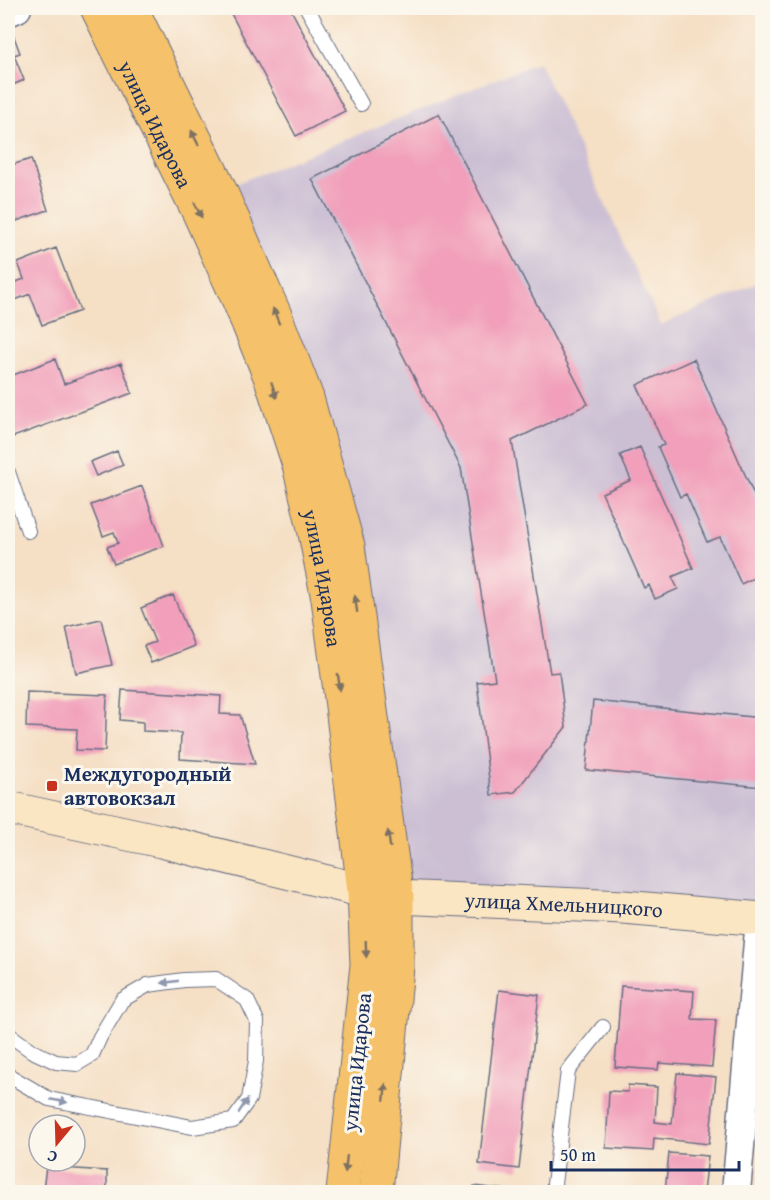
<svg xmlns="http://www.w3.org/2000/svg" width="770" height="1200" font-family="'Gentium Book Plus',serif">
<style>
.industrial{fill:#ccbfd4}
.building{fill:#f19fba}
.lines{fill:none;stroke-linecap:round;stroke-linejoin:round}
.lane-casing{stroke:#676d82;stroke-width:16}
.street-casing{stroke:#676d82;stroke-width:31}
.secondary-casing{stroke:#676d82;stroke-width:35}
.primary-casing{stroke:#676d82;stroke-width:35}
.lane{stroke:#fff;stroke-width:14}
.street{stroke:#fff;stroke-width:28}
.secondary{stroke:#fbe6c4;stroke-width:33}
.primary{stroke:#f5c16b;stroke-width:33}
.oneway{fill:#7d7164}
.oneway2{fill:#8d97ae}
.poi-dot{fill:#c8321e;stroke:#fbf7ec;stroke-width:2}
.labels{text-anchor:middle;stroke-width:6;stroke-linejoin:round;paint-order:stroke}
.street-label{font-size:21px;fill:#1b2f5e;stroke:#fbf7ec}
.poi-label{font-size:21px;font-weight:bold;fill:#1b2f5e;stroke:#fbf7ec;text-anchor:start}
</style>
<rect width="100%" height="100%" fill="#fbf7ec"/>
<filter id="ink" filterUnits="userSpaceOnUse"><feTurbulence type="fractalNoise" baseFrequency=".0167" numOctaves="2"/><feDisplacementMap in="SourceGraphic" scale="12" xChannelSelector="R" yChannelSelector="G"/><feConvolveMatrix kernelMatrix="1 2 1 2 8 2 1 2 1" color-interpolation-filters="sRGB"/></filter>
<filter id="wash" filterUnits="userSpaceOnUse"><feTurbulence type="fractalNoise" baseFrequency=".008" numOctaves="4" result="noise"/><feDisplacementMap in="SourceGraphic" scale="24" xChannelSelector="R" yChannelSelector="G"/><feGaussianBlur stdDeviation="1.35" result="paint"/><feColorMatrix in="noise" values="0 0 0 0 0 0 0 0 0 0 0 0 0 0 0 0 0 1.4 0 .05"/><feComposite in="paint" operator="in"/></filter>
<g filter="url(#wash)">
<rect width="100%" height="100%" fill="#f5dfc5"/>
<path class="industrial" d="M539 62 661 325 762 281V919L397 897 220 190Z"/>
<g id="blocks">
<path class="building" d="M228 8H290L345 111 296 136Z
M13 34 20 53 14 55 24 80 8 87V36Z
M439 114 588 404 512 441 550 673 559 672 566 727 515 792 491 795 477 682 495 680 461 468 312 179Z
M31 159 48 210 8 224V166Z
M56 248 80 311 42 325 30 294 8 303V285L24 279 18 263Z
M55 359 64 384 121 363 132 393 8 439V377Z
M694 359 762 513V574L741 584 720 537 707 542 686 494 680 497 658 447 664 445 637 385Z
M640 447 693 568 672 577 678 589 655 599 649 585 644 588 602 493 631 480 620 455Z
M117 451 123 465 96 476 90 462Z
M142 486 164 546 114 564 107 547 118 543 114 532 103 536 91 505Z
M173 595 194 646 151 663 144 646 155 642 141 608Z
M101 619 112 665 76 673 66 627Z
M122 690 221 696 220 714 240 715 255 764 180 759 181 733 143 731V722L120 720Z
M27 692 107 695 105 751 76 750 77 729 26 727Z
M593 701 762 718V787L586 770Z
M621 986 694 991 692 1019 716 1020 712 1067 659 1063 658 1070 615 1067Z
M499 990 539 995 519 1169 479 1164Z
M677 1073 716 1077 709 1144 654 1138 653 1151 606 1148 609 1091 628 1092V1085L657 1087 655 1122 672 1124Z
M669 1153 708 1156 704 1192H665Z
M761 1161H762V1192H758Z
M46 1167 107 1171V1192H46L43 1190Z
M474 1186 516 1191V1192H473Z"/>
</g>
</g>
<g filter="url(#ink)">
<use href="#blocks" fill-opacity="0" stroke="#676d82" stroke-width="1.5"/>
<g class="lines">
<g class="lane-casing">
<path id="lane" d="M307 8 361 104
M8 472 28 531
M8 1034 32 1051 56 1062 77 1064 92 1055 100 1037 122 1000 148 985 184 980 216 979 247 1000 257 1021 256 1061 249 1099 233 1121 192 1127 49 1099 8 1075
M553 1192 568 1071 603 1027"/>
</g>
<g class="street-casing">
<path id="street" d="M8 12 17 8
M736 1192 760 919"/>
</g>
<g class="secondary-casing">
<g id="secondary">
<path id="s1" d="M8 808 161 841 364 891 397 897 623 907 762 919"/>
</g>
</g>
<g class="primary-casing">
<g id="primary">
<path id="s2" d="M97 8 199 213 239 301 271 379 299 465 314 528 328 599 342 706 364 891 367 965 343 1192"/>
<path d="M131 8 220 190 275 315 307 398 348 546 397 897V967L376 1192"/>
</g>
</g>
<use href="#lane" class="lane"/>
<use href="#street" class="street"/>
<use href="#secondary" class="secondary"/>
<use href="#primary" class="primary"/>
</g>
<defs><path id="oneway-solid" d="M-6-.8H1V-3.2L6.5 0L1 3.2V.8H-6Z" transform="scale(1.5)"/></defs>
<g class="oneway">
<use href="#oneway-solid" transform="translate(195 138) rotate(-116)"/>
<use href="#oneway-solid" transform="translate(198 210) rotate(64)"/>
<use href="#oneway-solid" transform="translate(276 316) rotate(-112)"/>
<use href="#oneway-solid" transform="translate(274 390) rotate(72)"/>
<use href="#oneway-solid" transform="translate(356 604) rotate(-98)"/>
<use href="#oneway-solid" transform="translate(339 682) rotate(82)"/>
<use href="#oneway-solid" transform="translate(389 839) rotate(-98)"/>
<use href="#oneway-solid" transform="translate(366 949) rotate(88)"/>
<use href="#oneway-solid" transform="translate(385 1092) rotate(-85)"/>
<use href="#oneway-solid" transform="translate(346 1164) rotate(96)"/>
</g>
<g class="oneway2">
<use href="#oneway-solid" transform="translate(170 982) rotate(172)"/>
<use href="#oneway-solid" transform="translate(59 1101) rotate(11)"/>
<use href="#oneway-solid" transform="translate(243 1106) rotate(-57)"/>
</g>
</g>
<rect class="poi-dot" x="46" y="780" width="12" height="12" rx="3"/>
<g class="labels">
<g class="street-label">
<text dy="7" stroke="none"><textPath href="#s2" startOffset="130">улица Идарова</textPath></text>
<text dy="7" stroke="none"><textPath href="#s2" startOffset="616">улица Идарова</textPath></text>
<text dy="7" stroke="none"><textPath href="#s1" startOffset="566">улица Хмельницкого</textPath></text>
<text transform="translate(357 1062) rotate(-84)" y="7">улица Идарова</text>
</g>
<g class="poi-label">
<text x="64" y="781">Междугородный<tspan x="64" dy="24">автовокзал</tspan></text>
</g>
</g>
<rect width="770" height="1200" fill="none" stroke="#fbf7ec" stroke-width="30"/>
<g transform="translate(57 1143) rotate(199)"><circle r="28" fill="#fbf7ec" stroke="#a1a7b3" stroke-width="1.5"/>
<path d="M0-4.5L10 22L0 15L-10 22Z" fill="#c8321e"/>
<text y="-9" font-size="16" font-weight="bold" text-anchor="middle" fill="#1b2f5e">С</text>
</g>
<path d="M551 1161v9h188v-9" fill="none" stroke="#1b2f5e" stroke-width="3"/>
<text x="560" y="1161" font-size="18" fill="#1b2f5e" stroke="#fbf7ec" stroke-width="4.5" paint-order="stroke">50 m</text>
</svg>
